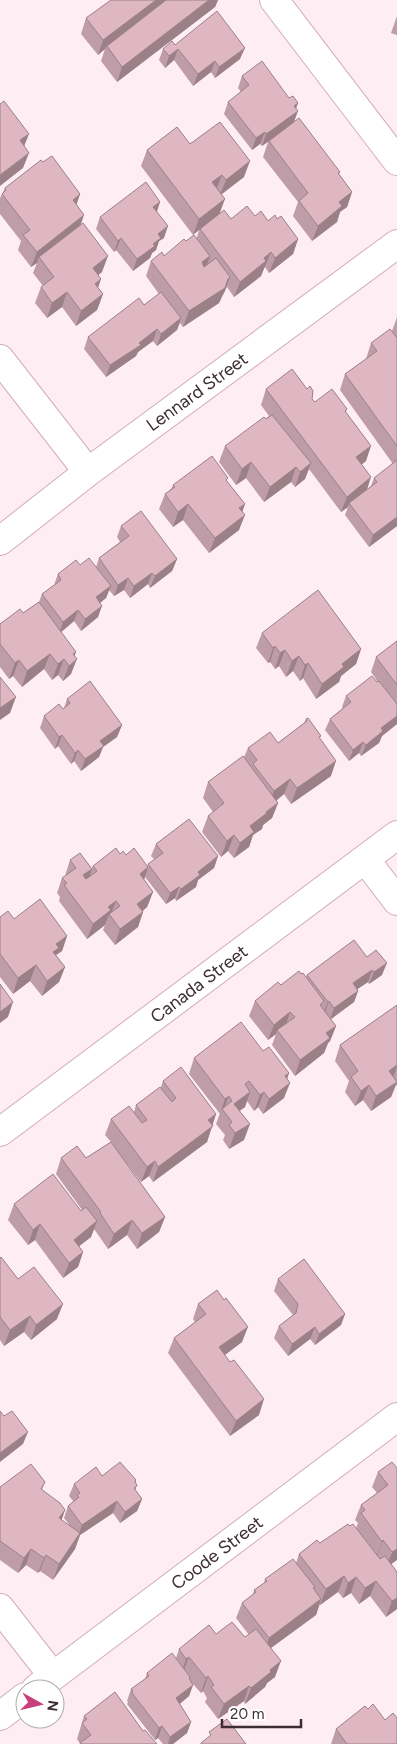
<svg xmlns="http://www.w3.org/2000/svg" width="397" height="1744" font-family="Figtree,sans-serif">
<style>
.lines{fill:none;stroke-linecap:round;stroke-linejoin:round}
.minor-casing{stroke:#d3acb8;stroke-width:30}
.minor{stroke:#fff;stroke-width:28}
.wall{fill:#bf9da8}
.shaded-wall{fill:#9b8088}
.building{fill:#deb7c3;stroke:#9b8088}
.labels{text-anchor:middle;stroke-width:5;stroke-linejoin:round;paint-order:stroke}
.street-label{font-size:18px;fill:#3c2d32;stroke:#fff}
</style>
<rect width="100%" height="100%" fill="#feeef3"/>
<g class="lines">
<g class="minor-casing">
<path id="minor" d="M274 0 397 161
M0 359 88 472
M0 541 88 472 397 244
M365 859 397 901
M0 1132 397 835
M0 1608 53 1676
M36 1689 397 1417
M0 1716 25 1697"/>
</g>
<use href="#minor" class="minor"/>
</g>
<path class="wall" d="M111 0H218L215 7 117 82 101 61 105 49 98 55 81 34 86 18Z
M397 16V35L391 33Z
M175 45 240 59 215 78 211 72 193 86 174 60 165 68 159 60 163 49Z
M242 76 289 98 298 103 296 108 294 122 340 172 339 174 352 192 347 207 340 212 337 222 312 241 293 216 298 202 263 157 268 142 262 146 260 144 252 150 224 114 228 102 241 92 238 88Z
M190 144 244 177 221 195 219 214 231 219 255 216 268 221 277 219 298 239 293 254 269 273 265 267 264 268 261 276 234 297 227 287 219 303 183 327 180 323 177 330 157 346 153 341 138 352 136 356 106 377 84 349 88 337 144 305 159 294 146 276 151 261 164 256 186 241 197 237 199 230 193 235 141 166 147 150Z
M43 162 80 194 76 204 80 225 102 272 98 275V288L103 294 97 310 76 326 62 307 47 318 35 303 41 287 43 286 33 273 37 263 31 267 18 250 21 241 0 214V198L5 188Z
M160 202 157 212 164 238 159 241 156 250 152 253 150 258 133 271 116 250 114 252 96 229 100 217Z
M397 317V526L369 547 345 515 348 507 341 512 309 469 305 479 295 487 291 482 264 502 246 478 236 485 219 462 225 446 269 416 261 405 266 389 312 399 315 402 347 409 346 412 366 461 362 464 367 490 371 486 374 478 393 464 340 390 345 374 366 359 371 343 392 331Z
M227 482 242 512 239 530 209 553 183 520 173 527 159 509 165 494 171 489 173 485Z
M121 526 177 559 172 571 150 588 148 584 130 598 124 590 114 596 109 590 106 598 100 603 98 617 81 631 74 621 61 632 74 656 71 674 63 681 58 675 52 680 44 669 22 687 13 676 9 679 0 667V624L23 613 39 602 42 594 54 585 58 574 80 565 96 567 99 558 120 542 117 537Z
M262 633 361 649 356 664 341 676 339 682 316 699 303 678 300 681 293 671 286 677 279 666 275 669 270 662 268 663 256 648Z
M397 641V724L382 736 379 743 361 756 359 753 349 761 325 730 330 719 343 708 342 707 346 696 378 682 371 672 376 657Z
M67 699 122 725 117 737 103 747 99 757 81 771 74 761 71 764 58 746 55 749 40 728 44 716 63 709 64 708Z
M306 719 320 739 331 776 291 804 284 794 276 801 278 803 272 818 263 825 262 829 253 835 249 847 234 858 228 851 221 857 202 832 208 816 213 812 203 798 208 782 244 757 248 748 278 743 304 723Z
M156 844 218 856 214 868 198 880 196 887 176 901 175 898 166 904 145 877 144 879 153 892 147 907 143 911V912L138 927 115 945 103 930 108 918 105 925 87 939 59 901 60 897 57 893 62 878 65 876 70 860 92 868 93 866 120 854 126 855 148 866V864L155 860 151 856Z
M0 917 14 919 67 936 62 951 56 955 65 967 59 982 42 996 30 981 13 994 0 977Z
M367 957 382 975 369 984 368 982 357 989 358 991 354 1002 330 1019 336 1026 330 1041 328 1043 324 1053 295 1076 272 1045 276 1034 268 1040 249 1016 255 1001 281 985 301 974 306 977 307 975Z
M397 1005V1086L396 1085 391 1097 371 1111 363 1100 355 1106 345 1092 349 1081 335 1061 340 1045Z
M263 1051 289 1073 287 1079 284 1098 263 1114 258 1107 254 1111 247 1101 245 1107 239 1111 244 1140 229 1149 223 1140 225 1135 216 1124 220 1113V1114L189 1074 194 1058Z
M163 1081 216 1114 207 1142 153 1182 149 1176 141 1182 115 1148 165 1217 159 1232 137 1249 127 1235 108 1249 94 1229 91 1237 79 1246 83 1252 78 1267 63 1278 35 1240 28 1245 8 1220 14 1204 81 1211 82 1210 56 1174 61 1158H86L111 1142 105 1135 111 1119 134 1112 136 1105 161 1087Z
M0 1258 18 1279 57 1319 31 1340 24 1332 4 1346 0 1340Z
M278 1279 345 1314 341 1325 315 1345 310 1339 288 1356 274 1338 279 1326 293 1315 274 1291Z
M198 1304 242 1342 225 1355 259 1415 230 1436 168 1353 174 1338 195 1322 193 1319Z
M397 1468 391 1564 397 1572V1609L386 1617 370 1596 359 1604 351 1593 343 1598 338 1592 320 1605V1604L316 1615 271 1648 275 1677 267 1683 265 1687 245 1704 244 1701 218 1719 205 1702 207 1698 203 1691 201 1693 192 1683 193 1685 189 1696 180 1704 191 1722 187 1733 173 1744H163L158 1738 155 1740 127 1704 128 1702 127 1701 131 1689 145 1679 147 1673 176 1658 179 1649 216 1634 245 1637 249 1635 236 1618 242 1603 253 1594 254 1590 264 1583 265 1579 296 1563 299 1554 350 1526 356 1528 358 1523 355 1520 361 1505 377 1493 372 1487 378 1472Z
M102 1476 136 1480V1491L142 1499 137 1511 120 1523 113 1513 80 1535 75 1549 53 1580 40 1571 38 1573 26 1565 18 1573 0 1560V1487L45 1482 42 1490 65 1510 61 1520 70 1526 64 1518 68 1506 74 1502 69 1496 74 1484Z
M84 1716 143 1731 157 1744H80L77 1739Z
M336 1729 397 1744H331Z"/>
<path class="shaded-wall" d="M156 0H171L107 46 105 49 98 55 103 40Z
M209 0H218L215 7 117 82 122 67Z
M245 48 240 59 215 78 219 67Z
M178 49 174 60 165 68 169 56Z
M215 61 211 72 193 86 198 74Z
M298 103 294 114 298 111 294 122 262 146 266 134 294 106Z
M265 132 260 144 252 150 256 138Z
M29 134 23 149 20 140Z
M29 153 23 168 0 186V175Z
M250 161 244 177 220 195 226 180Z
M222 175 216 190 212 182Z
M352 192 347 207 340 212 337 222 312 241 318 226 339 202Z
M80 194 75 209 73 200Z
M225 199 219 215 200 229 199 230 193 235 199 219Z
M160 202 156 213 153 207Z
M84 215 79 230 39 257 37 263 31 267 37 252Z
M168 226 164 238 159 241 156 250 152 253 150 258 133 271 137 259 153 244 158 234Z
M121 238 116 250 114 252 118 241Z
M298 239 293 254 269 273 275 258Z
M271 252 261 276 234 297 240 282 264 258Z
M108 256 102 272 88 283 93 268Z
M210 256 205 271 202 262Z
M230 277 224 293 223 294 219 303 183 327 189 311Z
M101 279 96 294 95 284Z
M67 292 62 307 47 318 52 303Z
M103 294 97 310 76 326 81 311Z
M181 318 177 330 157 346 161 334Z
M157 329 153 341 138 352 136 356 106 377 110 365Z
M371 446 366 461 351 473 356 457Z
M251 462 246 478 236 485 242 469Z
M311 463 305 479 295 487 300 472Z
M296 467 291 482 264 502 270 487Z
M371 477 366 493 349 503 348 507 341 512 347 497Z
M188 504 183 520 173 527 178 512Z
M245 504 240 519 245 515 239 530 209 553 215 538 239 508Z
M397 517V526L369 547 373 535Z
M177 559 172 571 150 588 155 576Z
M152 573 148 584 130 598 134 586Z
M128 578 124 590 114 596 118 585Z
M111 586 106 598 92 609 96 597Z
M102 606 98 617 81 631 85 619Z
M78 610 74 621 59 634 63 622Z
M275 646 270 662 268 663 273 648Z
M361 649 356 664 341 676 339 682 316 699 322 684 342 664Z
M285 650 279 666 275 669 280 653Z
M76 652 72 663 77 659 71 674 63 681 73 654Z
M50 654 44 669 22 687 27 671Z
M299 656 293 671 286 677 292 661Z
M64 659 58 675 52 680 58 664Z
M19 660 13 676 9 679 15 663Z
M308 663 303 678 300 681 305 665Z
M16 697 10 713 0 720V708Z
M397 716V724L382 736 379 743 361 756 366 745 381 728Z
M122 725 117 737 103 747 99 757 81 771 85 759 100 741Z
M62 735 58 746 55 749 59 737Z
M363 742 359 753 349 761 353 750Z
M78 750 74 761 71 764 75 753Z
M336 761 331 776 291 804 297 788Z
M290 779 284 794 268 807 274 791Z
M278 803 272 818 263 825 262 829 253 835 249 847 234 858 240 843 250 826 266 812Z
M234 835 228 851 221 857 227 841Z
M218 856 214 868 198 880 196 887 176 901 181 889 198 872Z
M148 867 143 883 140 874Z
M92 869 87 884 83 875Z
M179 887 175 898 166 904 170 893Z
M153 892 147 907 132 919 137 904Z
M116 901 110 916 109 914 105 925 87 939 93 924 108 907Z
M143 912 138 927 115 945 120 929Z
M67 936 62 951 56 955 48 967 56 944Z
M387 963 382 975 369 984 374 972Z
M36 965 30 981 13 994 18 978Z
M65 967 59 982 42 996 47 981Z
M372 970 368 982 349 995 353 983Z
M358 991 354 1002 330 1020 334 1008Z
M329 1001 325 1013 323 1014 328 1002Z
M13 1002 8 1017 0 1023V1012Z
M290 1012 285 1028 277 1030 276 1034 268 1040 274 1025Z
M336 1026 330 1041 328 1043 324 1053 295 1076 300 1060 326 1033Z
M397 1065V1067L392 1080 389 1071Z
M289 1073 284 1087 290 1083 284 1098 263 1114 269 1099 285 1076Z
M397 1082 391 1097 371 1111 376 1096Z
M369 1085 363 1100 355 1106 361 1091Z
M250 1092 245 1107 228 1119 234 1104Z
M264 1092 258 1107 254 1111 260 1095Z
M229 1096 223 1111 222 1109 220 1114 225 1099Z
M216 1114 207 1142 153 1182 158 1167 208 1120Z
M250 1124 244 1140 229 1149 235 1133Z
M155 1161 149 1176 141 1182 147 1167Z
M165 1217 159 1232 137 1249 142 1233Z
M132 1220 127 1235 108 1249 114 1234Z
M97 1221 91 1237 68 1255 74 1240Z
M40 1224 35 1240 28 1245 33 1230Z
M83 1252 78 1267 63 1278 69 1263Z
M63 1304 57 1319 31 1340 36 1325Z
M345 1314 341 1325 315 1345 319 1334Z
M30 1316 24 1332 4 1346 10 1330Z
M248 1327 242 1342 214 1363 219 1347Z
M315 1327 310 1339 288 1356 292 1344Z
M264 1399 259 1415 230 1436 236 1421Z
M28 1432 23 1444 0 1462V1453Z
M142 1499 137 1511 120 1523 125 1512Z
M117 1501 113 1513 80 1535 75 1549 53 1580 59 1564 78 1536 82 1525Z
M65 1510 60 1525 59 1518Z
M383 1540 377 1556 376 1557 382 1542Z
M31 1549 26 1565 18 1573 24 1558Z
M397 1549V1560L386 1568 392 1552Z
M46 1555 40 1571 38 1573 44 1558Z
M344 1576 338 1592 320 1605 326 1589Z
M356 1577 351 1593 343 1598 348 1583Z
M376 1581 370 1596 359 1604 365 1588Z
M397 1598V1609L386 1617 392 1601Z
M321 1599 316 1615 264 1653 269 1638Z
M189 1657 183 1672 181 1674 186 1659Z
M281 1661 275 1677 267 1683 265 1687 245 1704 251 1688 270 1670Z
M208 1676 203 1691 201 1693 206 1678Z
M193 1685 189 1696 172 1710 176 1698Z
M249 1686 244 1701 218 1719 224 1704Z
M191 1722 187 1733 173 1744H168L170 1737Z
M162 1726 158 1738 155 1740 159 1728Z"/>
<path class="building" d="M111 0H156L103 40 86 18Z
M166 0H209L122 67 107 46Z
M217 11 245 48 219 67 215 61 198 74 178 49 169 56 163 49 172 41 175 45Z
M262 61 289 98 293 96 298 103 294 106 298 111 272 130 266 134 265 132 256 138 228 102 249 85 242 76Z
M4 101 29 134 20 140 29 153 0 175V104Z
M299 118 340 172 338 173 352 192 339 202 342 206 318 226 299 201 308 193 269 141Z
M220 122 250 161 226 180 222 175 212 182 225 199 199 219 147 150 177 127 190 144Z
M52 156 80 194 73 200 84 215 37 252 23 235 30 230 2 194 6 190 5 188 41 160 43 162Z
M146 182 160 202 153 207 168 226 158 234 161 238 153 244 155 246 137 259 121 238 118 241 100 217Z
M247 206 255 216 261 211 268 221 275 215 277 219 281 216 298 239 275 258 271 252 264 258 266 261 240 282 200 229 224 210 231 219Z
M83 223 108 256 93 268 101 279 95 284 103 294 81 311 67 292 52 303 41 287 54 277 39 257Z
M194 235 210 256 202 262 204 267 216 258 230 277 228 279 225 288 189 311 151 261 162 252 164 256 184 239 186 241Z
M161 292 181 318 161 334 157 329 139 343 141 345 110 365 88 337 139 298 144 305Z
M390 329 397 338V446L345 374 377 351 371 343Z
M292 369 307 389 310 386 313 391 312 399 315 402 332 389 347 409 345 411 371 446 356 457 371 477 347 497 266 389Z
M272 415 311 463 300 472 296 467 270 487 251 462 242 469 225 446 264 417 266 419Z
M212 456 228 478 226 480 245 504 239 508 245 515 215 538 188 504 178 512 165 494 175 487 173 485Z
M397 460V517L373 535 349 503 377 482 374 478Z
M141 511 177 559 155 576 152 573 134 586 128 578 118 585 99 558 129 536 121 526Z
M89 558 111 586 96 597 102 606 85 619 78 610 63 622 42 594 61 580 58 574 76 560 80 565Z
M318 590 361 649 342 664 344 667 322 684 308 663 305 665 299 656 292 661 285 650 280 653 275 646 273 648 262 633Z
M39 602 76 652 73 654 77 659 69 666 64 659 58 664 50 654 27 671 19 660 15 663 0 644V624L20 609 23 613Z
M397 641V685L376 657Z
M372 676 377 682 379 681 397 704V716L381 728 383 731 366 745 363 742 353 750 330 719 351 702 346 696Z
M0 677 16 697 0 708Z
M90 681 122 725 100 741 104 746 85 759 78 750 75 753 62 735 59 737 44 716 59 704 63 709 70 703 67 699Z
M308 718 321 736 319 737 336 761 297 788 290 779 274 791 253 764 257 760 248 748 270 732 278 743 307 721 306 719Z
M243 756 278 803 266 812 267 813 250 826 254 832 240 843 234 835 227 841 208 816 224 803 208 782Z
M189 819 218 856 198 872 200 875 181 889 179 887 170 893 148 864 163 853 156 844Z
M116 848 120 854 123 851 126 855 134 848 148 867 140 874 153 892 137 904 143 912 120 929 109 914 120 906 116 901 108 907 111 910 93 924 64 885 67 883 62 878 76 868 70 860 80 853 92 869 83 875 86 879 97 871 93 866Z
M40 899 67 936 56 944 59 948 53 952 65 967 47 981 36 965 18 978 0 954V917L8 911 14 919Z
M354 940 367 957 376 950 387 963 374 972 372 970 353 983 358 991 334 1008 329 1001 328 1002 307 975Z
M299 971 301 974 303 973 324 1001 320 1005 336 1026 326 1033 330 1038 300 1060 277 1030 295 1017 290 1012 274 1025 255 1001 278 982 281 985Z
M0 984 13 1002 0 1012Z
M397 1005V1065L389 1071 397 1082 376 1096 369 1085 361 1091 351 1077 358 1071 340 1045Z
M241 1022 263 1051 269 1047 289 1073 285 1076 290 1083 269 1099 264 1092 260 1095 249 1081 245 1084 250 1092 234 1104 250 1124 235 1133 229 1125 232 1122 222 1109 232 1101 229 1096 225 1099 194 1058Z
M181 1067 216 1114 208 1120 213 1126 158 1167 155 1161 147 1167 111 1119 129 1106 142 1123 147 1120 136 1105 160 1087 172 1102 176 1098 163 1081Z
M111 1142 165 1217 142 1233 132 1220 114 1234 100 1213 101 1212 61 1158 77 1146 86 1158Z
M53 1174 81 1211 86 1207 97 1221 74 1240 83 1252 69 1263 40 1224 33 1230 14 1204Z
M1 1257 18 1279 34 1267 63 1304 36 1325 30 1316 10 1330 0 1317V1258Z
M304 1259 345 1314 319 1334 315 1327 292 1344 279 1326 296 1313 298 1304 278 1279Z
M217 1290 224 1300 226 1298 248 1327 219 1347 230 1362 234 1360 264 1399 236 1421 174 1338 206 1314 198 1304Z
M0 1411 4 1416 12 1411 28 1432 0 1453Z
M120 1462 136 1480 135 1481 137 1486 134 1488 142 1499 125 1512 117 1501 82 1525 68 1506 79 1497 77 1495 80 1493 74 1484 96 1467 102 1476Z
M392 1462 397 1468V1549L392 1552 383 1540 382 1542 361 1513 365 1510 361 1505 388 1485 378 1472Z
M31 1464 45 1482 41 1489 60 1503 65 1510 59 1518 80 1533 59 1564 46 1555 44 1558 31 1549 24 1558 0 1541V1487Z
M348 1524 350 1526 353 1524 380 1559 385 1556 397 1572V1598L392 1601 376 1581 365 1588 356 1577 348 1583 344 1576 326 1589 299 1554 317 1540 320 1543Z
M293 1559 315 1587 313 1588 321 1599 269 1638 242 1603 256 1592 254 1590 267 1581 265 1579Z
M232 1622 245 1637 256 1629 281 1661 270 1670 271 1672 251 1688 249 1686 224 1704 211 1687 214 1685 208 1676 206 1678 189 1657 186 1659 179 1649 209 1625 216 1634Z
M172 1653 190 1677 189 1678 193 1685 176 1698 191 1722 170 1737 162 1726 159 1728 132 1693 133 1691 131 1689 149 1676 147 1673Z
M115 1692 143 1731 145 1730 157 1744H81L80 1743 91 1735 82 1723 87 1719 84 1716Z
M373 1704 385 1720 393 1713 397 1718V1744H347L336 1729 365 1706 368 1709Z
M227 1719 246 1744H201V1743L211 1735 209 1732Z"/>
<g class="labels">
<g class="street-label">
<text transform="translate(197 392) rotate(-36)" y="6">Lennard Street</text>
<text transform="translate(199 984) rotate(-37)" y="6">Canada Street</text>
<text transform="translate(217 1553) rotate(-37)" y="6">Coode Street</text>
</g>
</g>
<g transform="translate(40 1704) rotate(98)"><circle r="24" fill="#ffffff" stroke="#b1abad"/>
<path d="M0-4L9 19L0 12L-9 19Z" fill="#c73f7b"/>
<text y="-8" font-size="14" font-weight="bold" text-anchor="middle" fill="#3c2d32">N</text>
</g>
<path d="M222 1719v8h79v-8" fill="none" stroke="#3c2d32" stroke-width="2.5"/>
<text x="230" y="1719" font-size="15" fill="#3c2d32" stroke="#ffffff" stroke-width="4" paint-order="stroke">20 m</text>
</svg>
